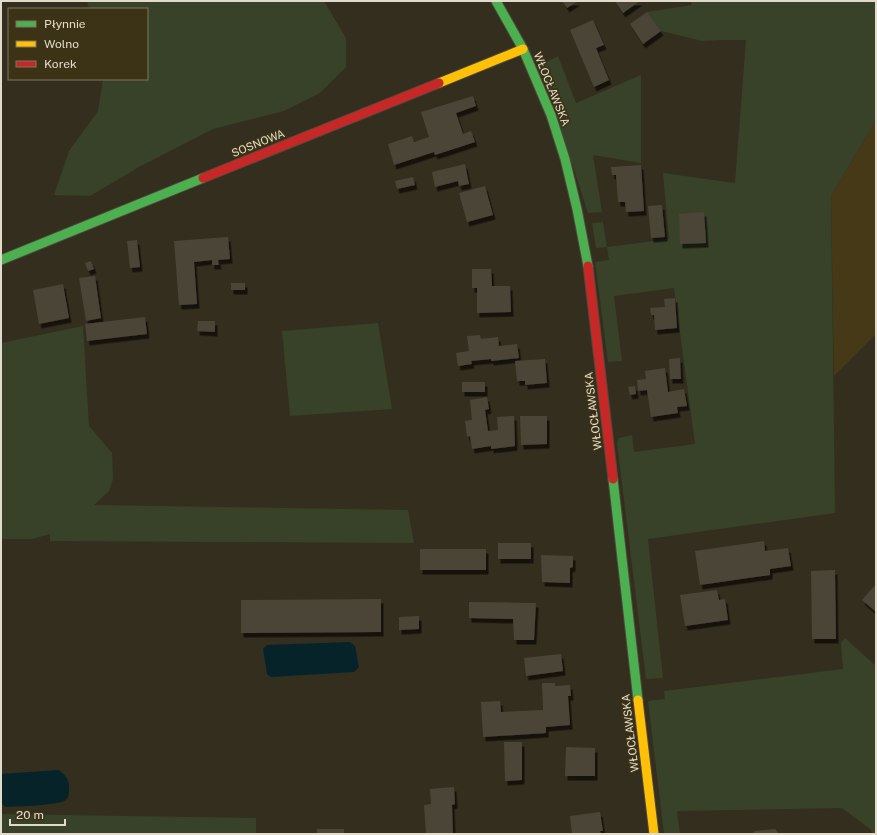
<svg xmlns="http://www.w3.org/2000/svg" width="877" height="835" font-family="'Public Sans',sans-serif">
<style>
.built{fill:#463918}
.green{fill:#384228}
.water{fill:#06232a}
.building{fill:#4b4439;filter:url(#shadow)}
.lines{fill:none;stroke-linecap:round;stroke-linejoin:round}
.fast-casing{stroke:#4f493c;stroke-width:11}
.slow-casing{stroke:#4f493c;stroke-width:11}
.jam-casing{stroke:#4f493c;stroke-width:11}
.fast{stroke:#4caf50;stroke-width:9}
.slow{stroke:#ffc107;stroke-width:9}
.jam{stroke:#c62828;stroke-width:9}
.labels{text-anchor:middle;stroke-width:3.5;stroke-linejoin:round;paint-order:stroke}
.street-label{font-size:11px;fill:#e2dbcb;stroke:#3c3216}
</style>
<defs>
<filter id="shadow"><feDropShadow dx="2.5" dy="4.5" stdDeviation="0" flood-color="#0009"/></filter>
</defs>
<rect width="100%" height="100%" fill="#342e1e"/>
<path class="built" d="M876 120V334L834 376 831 196Z"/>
<path class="green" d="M87 1H324L346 38V67L320 93 284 111 213 129 139 167 90 196 54 195 69 151 98 111 103 79H147V9H89Z
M690 1H876V120L831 196 835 513 648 539 663 678 646 679 617 443 619 438 632 435 634 452 695 444 674 288 614 296 622 361 608 362 595 262 609 260 607 247 596 248 592 223 603 222 607 247 669 239 663 173 735 183 746 40H721L702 41 661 31 647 12 692 5Z
M558 56 576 103 641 75V163L593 155 602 212 588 213 540 65Z
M378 323 392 409 290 416 282 331Z
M83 326 89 426 112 453 113 479 109 491 94 505 408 510 414 543 50 541V534L32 539H1V343Z
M845 638 876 666V834H873L870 829 842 808 677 811 680 834H664L648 701 665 699 664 691 843 669 841 643Z
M1 814 256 818V834H1Z"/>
<path class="water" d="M350 642 355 646 359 667 354 672 271 677 267 674 263 649 267 645Z
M59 770C66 776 69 779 69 788 69 792 69 797 66 800 57 806 18 806 6 807L1 804V774Z"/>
<path class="building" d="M562 1H578L567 8Z
M615 1H640L623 13Z
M647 12 661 31 643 44 630 24Z
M593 20 604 45 596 48 609 80 594 87 570 30Z
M473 96 476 106 456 113 463 134 471 131 475 142 435 155 434 152 394 165 388 144 412 136 414 142 429 137 421 112Z
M465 164 469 184 459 186 458 181 435 187 432 172Z
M641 165 644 211 626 212 625 202H618L616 175H612L611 167Z
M413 177 415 185 397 189 395 181Z
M485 186 493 215 467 222 459 193Z
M662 205 665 237 651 238 648 206Z
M704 212 706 243 680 244 679 214Z
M228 237 230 259 218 260 219 265H212V260L194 262 197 304 179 305 174 241Z
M137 240 140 267 130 268 127 241Z
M91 261 94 269 88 271 85 263Z
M472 269H491L492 286H510L511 312 477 313V288H472Z
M95 276 101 318 86 321 79 278Z
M231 283H245V290H231Z
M63 284 69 318 39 324 33 290Z
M675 298 677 328 655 330 654 315H651L650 308 665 307 664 299Z
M145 317 147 334 87 341 85 324Z
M198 321H215V332L197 331Z
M480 335 481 339 498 337 499 346 517 344 519 358 491 361V359L471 361 472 364 458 366 456 353 469 351 467 336Z
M680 358 681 379H670L669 359Z
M545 359 547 383 525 385V381H517L515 361Z
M665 368 668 392 684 389 687 406 677 407 678 413 651 417 647 390 638 391 637 380 646 379 645 371Z
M462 382H485V392H462Z
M635 386 636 394 630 395 628 387Z
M487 397 489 409 485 410 488 431 498 430 497 417 514 416 515 446 491 449V446L472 449 470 436 467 437 465 421 472 420 470 400Z
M520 416H547V444L521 445Z
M764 541 765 551 788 548 791 566 770 569V575L700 585 695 551Z
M498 543H531V559H498Z
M420 549H486V570H420Z
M541 555 573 556V567L570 568V583L542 582Z
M835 570 836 639H812L811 571Z
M876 584V612L862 600Z
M717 590 719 600 725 599 728 620 685 626 680 595Z
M381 599V632L241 633V600Z
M469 602 536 603 534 640H514L513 619 469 618Z
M419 616V629L399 630V617Z
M561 654 563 671 526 676 524 658Z
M542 683H555V686L570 685 571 696H568L570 725 546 727V733L483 737 481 702 500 701 501 712 543 710Z
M504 742H522V780L505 781Z
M566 747 595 748V776H565Z
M454 787 455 804 452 805 453 834H426L424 805 431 804 430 789Z
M600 812 603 831H600L601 834H572L570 816Z
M317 829H344V834H317Z
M775 829 779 834H752L755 831Z"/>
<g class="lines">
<g class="fast-casing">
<path id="fast" d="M496 1 523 49 551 115 565 159 577 209 588 266
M1 260 203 178
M613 479 638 700"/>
</g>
<g class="slow-casing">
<path id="slow" d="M439 83 523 49
M638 700 654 834"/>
</g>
<g class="jam-casing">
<path id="jam" d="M203 178 439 83
M588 266 613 479"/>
</g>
<use href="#fast" class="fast"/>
<use href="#slow" class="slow"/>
<use href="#jam" class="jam"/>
</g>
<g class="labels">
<g class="street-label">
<text transform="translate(552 89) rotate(68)" y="4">WŁOCŁAWSKA</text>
<text transform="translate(258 143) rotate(-22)" y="4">SOSNOWA</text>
<text transform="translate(593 411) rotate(-97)" y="4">WŁOCŁAWSKA</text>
<text transform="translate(630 733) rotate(-97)" y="4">WŁOCŁAWSKA</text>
</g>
</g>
<rect width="877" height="835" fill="none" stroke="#e2dbcb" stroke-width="4"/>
<rect x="8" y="8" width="140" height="72" fill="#3c3216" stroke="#7e765e"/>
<rect x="16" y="21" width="20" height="6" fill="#4caf50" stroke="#7e765e"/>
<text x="44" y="28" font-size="12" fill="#e2dbcb">Płynnie</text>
<rect x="16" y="41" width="20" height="6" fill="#ffc107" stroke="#7e765e"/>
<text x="44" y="48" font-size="12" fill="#e2dbcb">Wolno</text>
<rect x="16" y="61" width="20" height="6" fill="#c62828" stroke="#7e765e"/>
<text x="44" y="68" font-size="12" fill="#e2dbcb">Korek</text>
<path d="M10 819v6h55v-6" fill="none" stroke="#e2dbcb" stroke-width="2"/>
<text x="16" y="819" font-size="12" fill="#e2dbcb" stroke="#3c3216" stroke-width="3" paint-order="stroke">20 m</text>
</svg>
